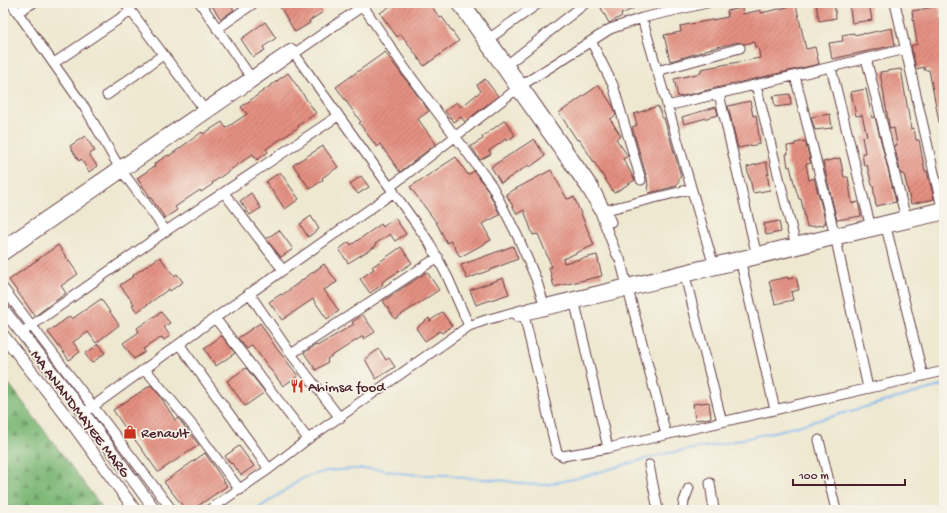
<svg xmlns="http://www.w3.org/2000/svg" width="947" height="513" font-family="'Gochi Hand',sans-serif">
<style>
.forest{fill:url(#forest-firs);stroke:#636b50}
.lines{fill:none;stroke-linecap:round;stroke-linejoin:round}
.stream{stroke:#7db6ed;stroke-width:2}
.building{fill:url(#building-hatch)}
.minor-casing{stroke:#633d44;stroke-width:11}
.major-casing{stroke:#633d44;stroke-width:13}
.minor{stroke:#fff;stroke-width:9}
.major{stroke:#fff;stroke-width:11}
.labels{text-anchor:middle;stroke-width:3.5;stroke-linejoin:round;paint-order:stroke}
.poi-label{font-size:15px;fill:#4a1f2b;stroke:#f7f3e8;text-anchor:start}
.street-label{font-size:15px;fill:#4a1f2b;stroke:#f7f3e8}
</style>
<defs>
<pattern id="forest-firs" width="22" height="20" patternUnits="userSpaceOnUse"><rect width="22" height="20" fill="#7cb776"/><path d="M5 1l3.5 6h-7zM16 11l3.5 6h-7z" fill="#689461"/></pattern>
<pattern id="building-hatch" width="6" height="6" patternUnits="userSpaceOnUse"><rect width="6" height="6" fill="#e49081"/><path d="M-1 1l2-2M0 6l6-6M5 7l2-2" fill="none" stroke="#bb756a"/></pattern>
</defs>
<rect width="100%" height="100%" fill="#f7f3e8"/>
<filter id="ink" filterUnits="userSpaceOnUse"><feTurbulence type="fractalNoise" baseFrequency=".025" numOctaves="2"/><feDisplacementMap in="SourceGraphic" scale="8" xChannelSelector="R" yChannelSelector="G"/><feConvolveMatrix kernelMatrix="1 2 1 2 8 2 1 2 1" color-interpolation-filters="sRGB"/></filter>
<filter id="wash" filterUnits="userSpaceOnUse"><feTurbulence type="fractalNoise" baseFrequency=".012" numOctaves="4" result="noise"/><feDisplacementMap in="SourceGraphic" scale="16" xChannelSelector="R" yChannelSelector="G"/><feGaussianBlur stdDeviation="0.9" result="paint"/><feColorMatrix in="noise" values="0 0 0 0 0 0 0 0 0 0 0 0 0 0 0 0 0 1.4 0 .05"/><feComposite in="paint" operator="in"/></filter>
<g filter="url(#wash)">
<rect width="100%" height="100%" fill="#eee8d0"/>
<path class="forest" d="M3 376 104 510H3Z"/>
<g class="lines">
<path class="stream" d="M256 510 303 478 326 471 354 469H379L399 473 420 475H450L464 478 500 480 526 484 545 485 578 478 663 454 722 444 790 428 944 385"/>
</g>
<g id="blocks">
<path class="building" d="M210 3H229L234 10 221 19Z
M283 3H317L323 12 309 21 310 23 295 32 279 5Z
M395 3H429L440 18 442 17 459 41 424 66 401 34 397 37 380 13Z
M610 3H630L633 9 621 14 622 16 609 23 601 8Z
M816 3H834L836 18 819 21Z
M849 3H869L872 20 852 23Z
M796 5 806 49 815 47 819 64 741 82 729 84V85L678 97 674 79 701 73V69L760 58 758 46 755 47 754 42 744 44 738 42 705 50V51L670 61 664 35 681 32 680 26 728 17 727 11 742 8 743 14 761 10V13Z
M939 6 942 19H944V137H942L929 70H924V67L916 69 911 46 917 44 912 11Z
M265 22 276 38 263 47 265 50 253 57 241 39Z
M892 28 895 45 832 59 829 43 843 41 842 35 854 33V35L864 33V34Z
M385 52 429 111 418 119 436 144 400 172 380 144 377 147 359 123 361 122 336 87Z
M901 69 911 129 914 128 916 140H919L925 171H927L934 199 911 204 904 174H901L894 145H897L894 128 890 129 889 125 880 72Z
M288 73 316 113 298 126 299 127 266 149 268 152 257 160 253 154 212 183 213 184 201 192 200 190 175 207 177 210 165 218 137 178 155 166 154 164 168 155 169 156 202 132 203 134 222 122 226 128 247 114 241 107Z
M485 79 498 96 465 122 461 117 454 122 445 111 457 102 461 107 481 91 477 85Z
M599 85 614 108 616 115 610 119 621 136 616 139 628 156 623 159 635 180 614 193 579 139 577 140 559 113Z
M866 89 872 118 875 117 896 202 876 206 873 185H872L867 165 864 166 862 153H865L862 137 867 136 862 115 856 116 851 92Z
M790 94 791 105 775 107 773 96Z
M750 101 753 116 756 115 760 144 738 148 728 106Z
M658 106 662 118H664L681 176 676 186 649 193 647 187 648 186 647 178 632 127 637 125 634 114Z
M716 107 718 115 684 124 682 117Z
M830 114 832 128 815 130 811 117Z
M505 120 515 135 507 141 506 139 489 151 491 154 480 160 471 146 483 139 482 137Z
M85 136 95 151 89 154 97 166 89 172 81 159 79 161 70 146Z
M534 139 545 156 530 167 529 165 501 183 491 167Z
M805 141 811 163 806 164 809 180 814 178 826 223H824V225L807 227 801 199H799L794 183 790 166 788 167 786 154H788L787 146 795 145V143Z
M323 146 338 167 322 178 323 180 310 189 293 165Z
M456 157 468 175 474 171 487 189 500 215 482 224 491 240 460 257 451 241 447 243 436 222 410 187Z
M840 158 844 177H848L852 204 858 202 861 216 837 220 823 162Z
M766 162 769 174H767L770 190 753 193 750 178H749L747 167Z
M551 170 567 199 574 197 594 245 563 259 564 263 597 255 602 276 554 287 549 267H552L538 234 533 235 524 210 517 214 506 194Z
M280 172 299 199 285 209 266 182Z
M361 176 369 187 358 194 350 184Z
M251 193 261 208 250 215 240 201Z
M311 216 319 229 308 237 300 224Z
M395 218 406 234 395 241 390 234 375 244 376 246 348 263 339 249 349 242 351 245 381 224 383 227Z
M779 221 781 232 766 235 764 224Z
M279 230 293 249 281 257 266 239Z
M58 245 78 274 61 286 66 293 35 316 9 280Z
M513 246 518 259 467 279 461 265Z
M401 247 412 263 382 282 383 284 370 293 360 279 374 269 372 267Z
M160 257 174 276 177 274 183 282 170 291 169 289 137 312 132 305 134 304 120 285 134 276 133 275Z
M324 264 337 282 324 290 339 311 327 319 313 299 282 320 269 302 281 294 282 295Z
M427 272 439 290 395 319 383 301Z
M788 277V279L796 277 799 290 791 292 793 300 775 304 769 281Z
M503 278 509 294 476 305 470 290Z
M101 299 119 325 96 343 88 332 73 342 80 352 69 360 48 332 70 316 72 319Z
M161 312 170 323 164 327 170 336 164 340 162 337 143 349 145 352 134 359 123 343 139 332 137 328Z
M442 312 452 326 442 333 440 331 425 341 416 328 429 318 430 321Z
M363 315 375 332 364 339 363 336 327 359 328 362 316 370 304 353 316 345 317 346 334 336 354 324 352 322Z
M260 323 275 346 298 376 283 386 252 345 247 349 238 338Z
M222 336 235 353 216 366 204 348Z
M99 344 105 353 92 363 85 354Z
M379 349 386 360 389 358 395 367 376 379 365 359Z
M246 368 265 392 245 406 227 381Z
M151 385 160 396 175 420 178 418 199 445 158 472 133 437 132 438 113 410Z
M709 402 711 418 695 420 693 404Z
M239 446 254 466 241 475 232 463 231 464 225 456Z
M205 453 227 486 192 510H186L164 482Z"/>
</g>
</g>
<g filter="url(#ink)">
<use href="#blocks" fill-opacity="0" stroke="#633d44" stroke-width="1"/>
<g class="lines">
<g class="minor-casing">
<path id="minor" d="M11 3 87 111 119 167 166 231
M125 3 207 113
M200 3 250 76
M456 3 516 90 585 187 600 212 616 253 620 259 666 434
M466 3 594 187 611 222
M895 3 943 212
M363 6 406 70 492 186 518 237 536 279 544 304
M18 12 33 3
M642 18 713 263
M217 29 254 3
M490 38 539 3
M591 41 613 85 641 180
M291 49 429 242 448 278 469 326
M866 58 905 215
M54 63 131 11
M508 64 586 3
M831 68 870 224
M657 71 740 48
M795 76 836 240 868 388
M756 85 795 242
M719 94 756 252
M107 95 163 55
M667 106 906 49
M390 187 522 85 610 29 642 18 707 3
M224 193 283 270
M606 210 691 189
M885 223 923 376
M3 245 289 50
M3 256 367 3
M740 259 775 410
M684 272 722 422
M3 288 172 510
M249 293 291 354 340 418
M574 299 608 448
M523 311 557 453 563 456 608 448 944 371
M517 317 629 291 836 240 944 215
M215 318 308 439
M21 333 166 231 338 116
M179 344 269 469
M291 354 438 257
M145 369 192 425 240 490
M84 413 215 318 394 192
M819 440 836 510
M649 465 658 510
M710 483 714 510
M209 510 269 469 308 439 469 326 486 320 535 306 944 206
M683 510 684 501 689 488"/>
</g>
<g class="major-casing">
<path id="major" d="M3 309 84 413 155 510
M3 335 71 422 135 510"/>
</g>
<use href="#minor" class="minor"/>
<use href="#major" class="major"/>
</g>
</g>
<defs>
<g id="restaurant-bare" transform="scale(1.08)"><path d="M-5-6h1v4h1v-4h1v4h1v-4h1v5L-1.5 .5V6h-2V.5L-5-1ZM5-6V6H3V1.5H1.5Q1.5-4 5-6Z" fill="#c8321e" stroke="#f7f3e8" stroke-width="2.5" paint-order="stroke"/></g>
<g id="shop-bare" transform="scale(1.08)"><path d="M-5-2.5h2.3a2.7 3.5 0 0 1 5.4 0H5L5.5 6h-11ZM-1.5-2.5h3a1.5 2.3 0 0 0-3 0Z" fill="#c8321e" stroke="#f7f3e8" stroke-width="2.5" paint-order="stroke"/></g>
</defs>
<g fill-rule="evenodd">
<use href="#restaurant-bare" x="297" y="386"/>
<use href="#shop-bare" x="130" y="432"/>
</g>
<g class="labels">
<g class="poi-label">
<text x="308" y="391">Ahimsa food</text>
<text x="141" y="437">Renault</text>
</g>
<g class="street-label">
<text transform="translate(81 413) rotate(53)" y="5">MA ANANDMAYEE MARG</text>
</g>
</g>
<rect width="947" height="513" fill="none" stroke="#f7f3e8" stroke-width="16"/>
<path d="M793 479v6h112v-6" fill="none" stroke="#4a1f2b" stroke-width="2"/>
<text x="799" y="479" font-size="12" fill="#4a1f2b" stroke="#f7f3e8" stroke-width="3" paint-order="stroke">100 m</text>
</svg>
